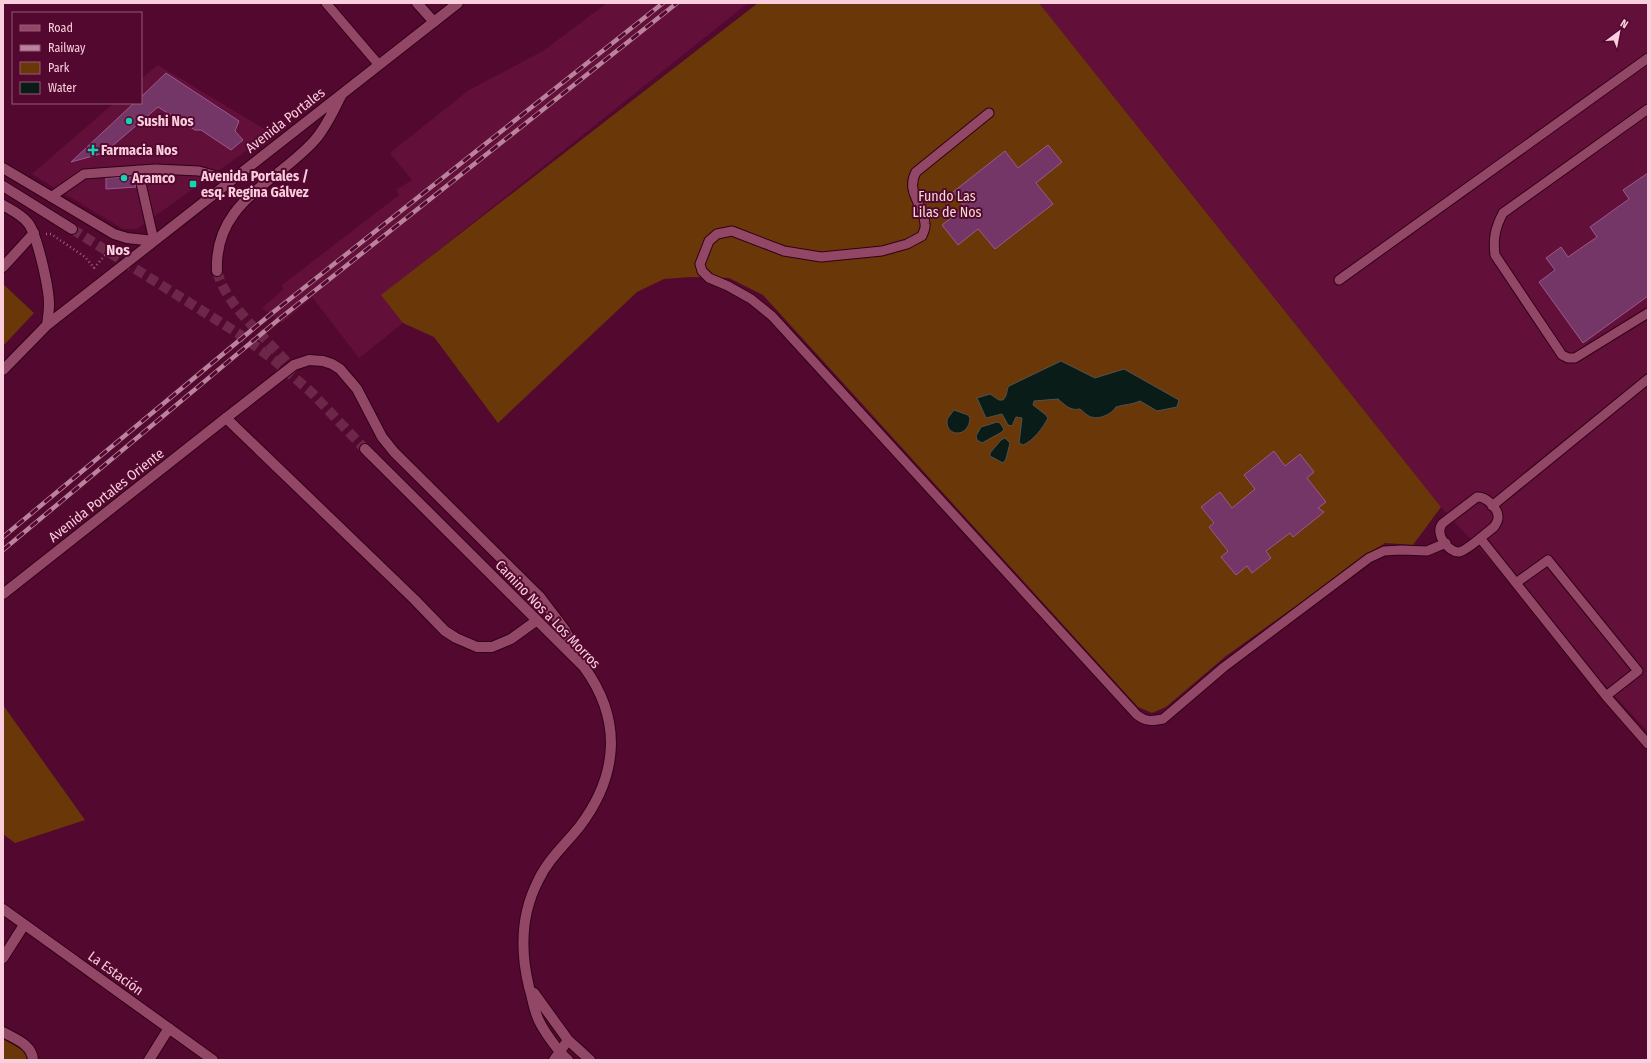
<svg xmlns="http://www.w3.org/2000/svg" width="1651" height="1063" font-family="'Fira Sans Condensed',sans-serif">
<style>
.built{fill:#621039}
.green{fill:#6a3708}
.water{fill:#0a1c17;stroke:#525152}
.building{fill:#743667;stroke:#9b598c}
.lines{fill:none;stroke-linecap:round;stroke-linejoin:round}
.secondary-tunnel{stroke:#6c2749;stroke-width:10;stroke-dasharray:10 5;stroke-linecap:butt}
.lane-casing{stroke:#300016;stroke-width:11}
.street-casing{stroke:#300016;stroke-width:12}
.secondary-casing{stroke:#300016;stroke-width:12}
.path{stroke:#9c5f7b;stroke-width:2.5;stroke-dasharray:1 3;stroke-linecap:butt}
.lane{stroke:#934766;stroke-width:9}
.street{stroke:#934766;stroke-width:10}
.secondary{stroke:#934766;stroke-width:10}
.rail-casing{stroke:#bb839b;stroke-width:4.5}
.rail{stroke:#53092f;stroke-width:3;stroke-dasharray:9;stroke-linecap:butt}
.poi-dot{fill:#13d5b3;stroke:#53092f;stroke-width:1.5}
.labels{text-anchor:middle;stroke-width:4;stroke-linejoin:round;paint-order:stroke}
.street-label{font-size:14px;fill:#fbcedd;stroke:#53092f}
.poi-label{font-size:14px;font-weight:bold;fill:#fbcedd;stroke:#53092f;text-anchor:start}
.park-label{font-size:14px;fill:#f1dbcc;stroke:#53092f}
.neighbourhood-label{font-size:15px;font-weight:bold;fill:#f7d2df;stroke:#53092f}
</style>
<rect width="100%" height="100%" fill="#53092f"/>
<path class="built" d="M607 3H748L382 295 403 323 359 358 312 297 282 323 262 308 284 289 282 285 399 195 396 190 412 180 390 153 469 90 543 51Z
M1039 3H1648V732L1441 507Z
M158 65 271 133 137 229H123L32 174 114 103H141V79Z"/>
<path class="green" d="M758 3H1039L1441 507 1413 545 1385 543 1368 554 1226 656 1166 707 1152 713 1138 707 763 295 729 278 692 277 664 279 637 292 498 423 434 337 403 323 381 295Z
M3 284 34 313 3 346Z
M3 705 85 820 15 843 3 834Z
M3 1039 24 1051 27 1056 26 1060H3Z"/>
<path class="water" d="M1061 361 1095 378 1124 369 1179 400 1177 407 1157 411 1140 401C1131 405 1126 404 1116 407 1112 414 1099 420 1091 417 1087 416 1083 411 1080 409 1070 411 1065 405 1058 399L1034 401 1033 405 1046 415 1048 418C1043 428 1033 441 1023 445L1019 443 1022 418 1016 417 1012 426 1008 425 1002 414 986 418 977 398 990 394 999 400H1003C1008 395 1006 390 1009 386Z
M954 410 968 415 970 418C969 438 946 437 947 421 947 418 952 413 954 410Z
M997 422 1000 423 1004 429 1002 432 982 443 977 440 976 436 981 427Z
M1005 438 1010 443 1006 459 1003 463 990 456V453L1001 440Z"/>
<path class="building" d="M166 73 239 121 235 131 243 140 231 150 201 130H195L158 107 104 153 71 162 134 103H141V97Z
M1048 145 1062 162 1036 183 1053 204 995 249 978 229 958 245 942 225 965 207 953 192 1005 151 1018 168Z
M1648 173V296L1583 343 1539 282 1555 270 1546 258 1561 247 1568 257 1597 237 1590 227 1629 199 1623 190Z
M133 177 136 187 106 189V178Z
M1274 451 1285 466 1300 454 1314 472 1307 478 1326 502 1318 508 1324 512 1293 537 1290 533 1266 551 1271 558 1252 573 1247 566 1236 575 1221 557 1228 551 1209 527 1214 523 1201 507 1220 492 1232 508 1255 489 1244 475Z"/>
<g class="lines">
<path class="secondary-tunnel" d="M72 229 239 334 274 360 311 392 365 449
M217 271C227 309 270 340 295 372"/>
<g class="lane-casing">
<path id="lane" d="M326 3 379 65
M1648 109 1503 213C1495 228 1493 239 1495 255L1562 355 1568 358H1575L1648 313
M989 113 916 172C905 192 924 205 925 224 926 228 923 233 922 236L907 244 882 251 821 257 784 251 732 231 717 234 709 241 700 264 702 271 709 278 728 286 751 299 772 316 1137 715C1146 722 1152 721 1163 719L1224 667 1369 558 1384 551 1401 550 1427 551 1446 543
M138 170 154 241
M51 197 84 174 155 169 199 171 231 180
M1339 280 1648 58
M1477 497C1486 496 1499 509 1498 518 1498 521 1496 524 1494 527 1487 532 1467 551 1459 552 1449 553 1433 533 1443 523Z
M1492 506 1648 379
M1480 538 1606 696 1648 744
M1516 583 1548 560 1638 671 1606 696"/>
</g>
<g class="street-casing">
<path id="street" d="M417 3 434 22
M3 267 34 233
M3 594 226 418
M3 909 213 1060
M3 958 24 925
M3 1032C15 1039 32 1044 33 1060
M149 1060 169 1028
M554 1060 568 1040"/>
</g>
<g class="secondary-casing">
<path id="secondary" d="M3 168 114 234 127 238 154 241
M3 186 72 229
M3 205C11 210 22 215 28 223 37 234 49 288 49 304 49 311 48 318 47 325
M217 271C214 202 275 184 314 141 326 128 333 111 341 96
M3 370 47 325 70 307 458 3
M365 449 584 667C622 719 619 774 580 826 566 844 548 859 538 881 521 914 520 950 529 987 532 996 533 1006 537 1016 541 1028 558 1051 568 1060
M536 621 511 639 492 647H477L456 638 445 631 414 599 226 418 294 365 309 360 323 361 332 364 340 369 357 389 382 437 394 452 540 597 565 630 584 667
M534 993 568 1040 590 1060"/>
</g>
<path class="path" d="M46 234H51L85 257 95 269
M94 268 113 246"/>
<use href="#lane" class="lane"/>
<use href="#street" class="street"/>
<use href="#secondary" class="secondary"/>
<g class="rail-casing">
<path id="rail" d="M3 537 271 314 663 3
M3 550 278 320 677 3"/>
</g>
<use href="#rail" class="rail"/>
</g>
<g class="poi-dot">
<circle cx="129" cy="121" r="4"/>
<path d="M91 144h4v4h4v4h-4v4h-4v-4h-4v-4h4z"/>
<circle cx="124" cy="178" r="4"/>
<rect x="189" y="180" width="8" height="8" rx="2"/>
</g>
<g class="labels">
<g class="street-label">
<text transform="translate(285 120) rotate(-38)" y="5">Avenida Portales</text>
<text transform="translate(106 495) rotate(-38)" y="5">Avenida Portales Oriente</text>
<text transform="translate(548 614) rotate(46)" y="5">Camino Nos a Los Morros</text>
<text transform="translate(116 973) rotate(36)" y="5">La Estación</text>
</g>
<g class="poi-label">
<text x="137" y="126">Sushi Nos</text>
<text x="101" y="155">Farmacia Nos</text>
<text x="201" y="181">Avenida Portales /<tspan x="201" dy="16">esq. Regina Gálvez</tspan></text>
<text x="132" y="183">Aramco</text>
</g>
<g class="park-label">
<text x="947" y="201">Fundo Las<tspan x="947" dy="16">Lilas de Nos</tspan></text>
</g>
<g class="neighbourhood-label">
<text x="118" y="255">Nos</text>
</g>
</g>
<rect width="1651" height="1063" fill="none" stroke="#fbcedd" stroke-width="8"/>
<rect x="12" y="12" width="130" height="92" fill="#53092f" stroke="#965875"/>
<rect x="20" y="25" width="20" height="6" fill="#934766" stroke="#965875"/>
<text x="48" y="32" font-size="12" fill="#fbcedd">Road</text>
<rect x="20" y="45" width="20" height="6" fill="#bb839b" stroke="#965875"/>
<text x="48" y="52" font-size="12" fill="#fbcedd">Railway</text>
<rect x="20" y="62" width="20" height="12" fill="#6a3708" stroke="#965875"/>
<text x="48" y="72" font-size="12" fill="#fbcedd">Park</text>
<rect x="20" y="82" width="20" height="12" fill="#0a1c17" stroke="#965875"/>
<text x="48" y="92" font-size="12" fill="#fbcedd">Water</text>
<g transform="translate(1619 32) rotate(32)" stroke="#53092f" stroke-width="3" paint-order="stroke">
<path d="M0-3L7 15L0 10L-7 15Z" fill="#fbcedd"/>
<text y="-6" font-size="11" font-weight="bold" text-anchor="middle" fill="#fbcedd">N</text>
</g>
</svg>
